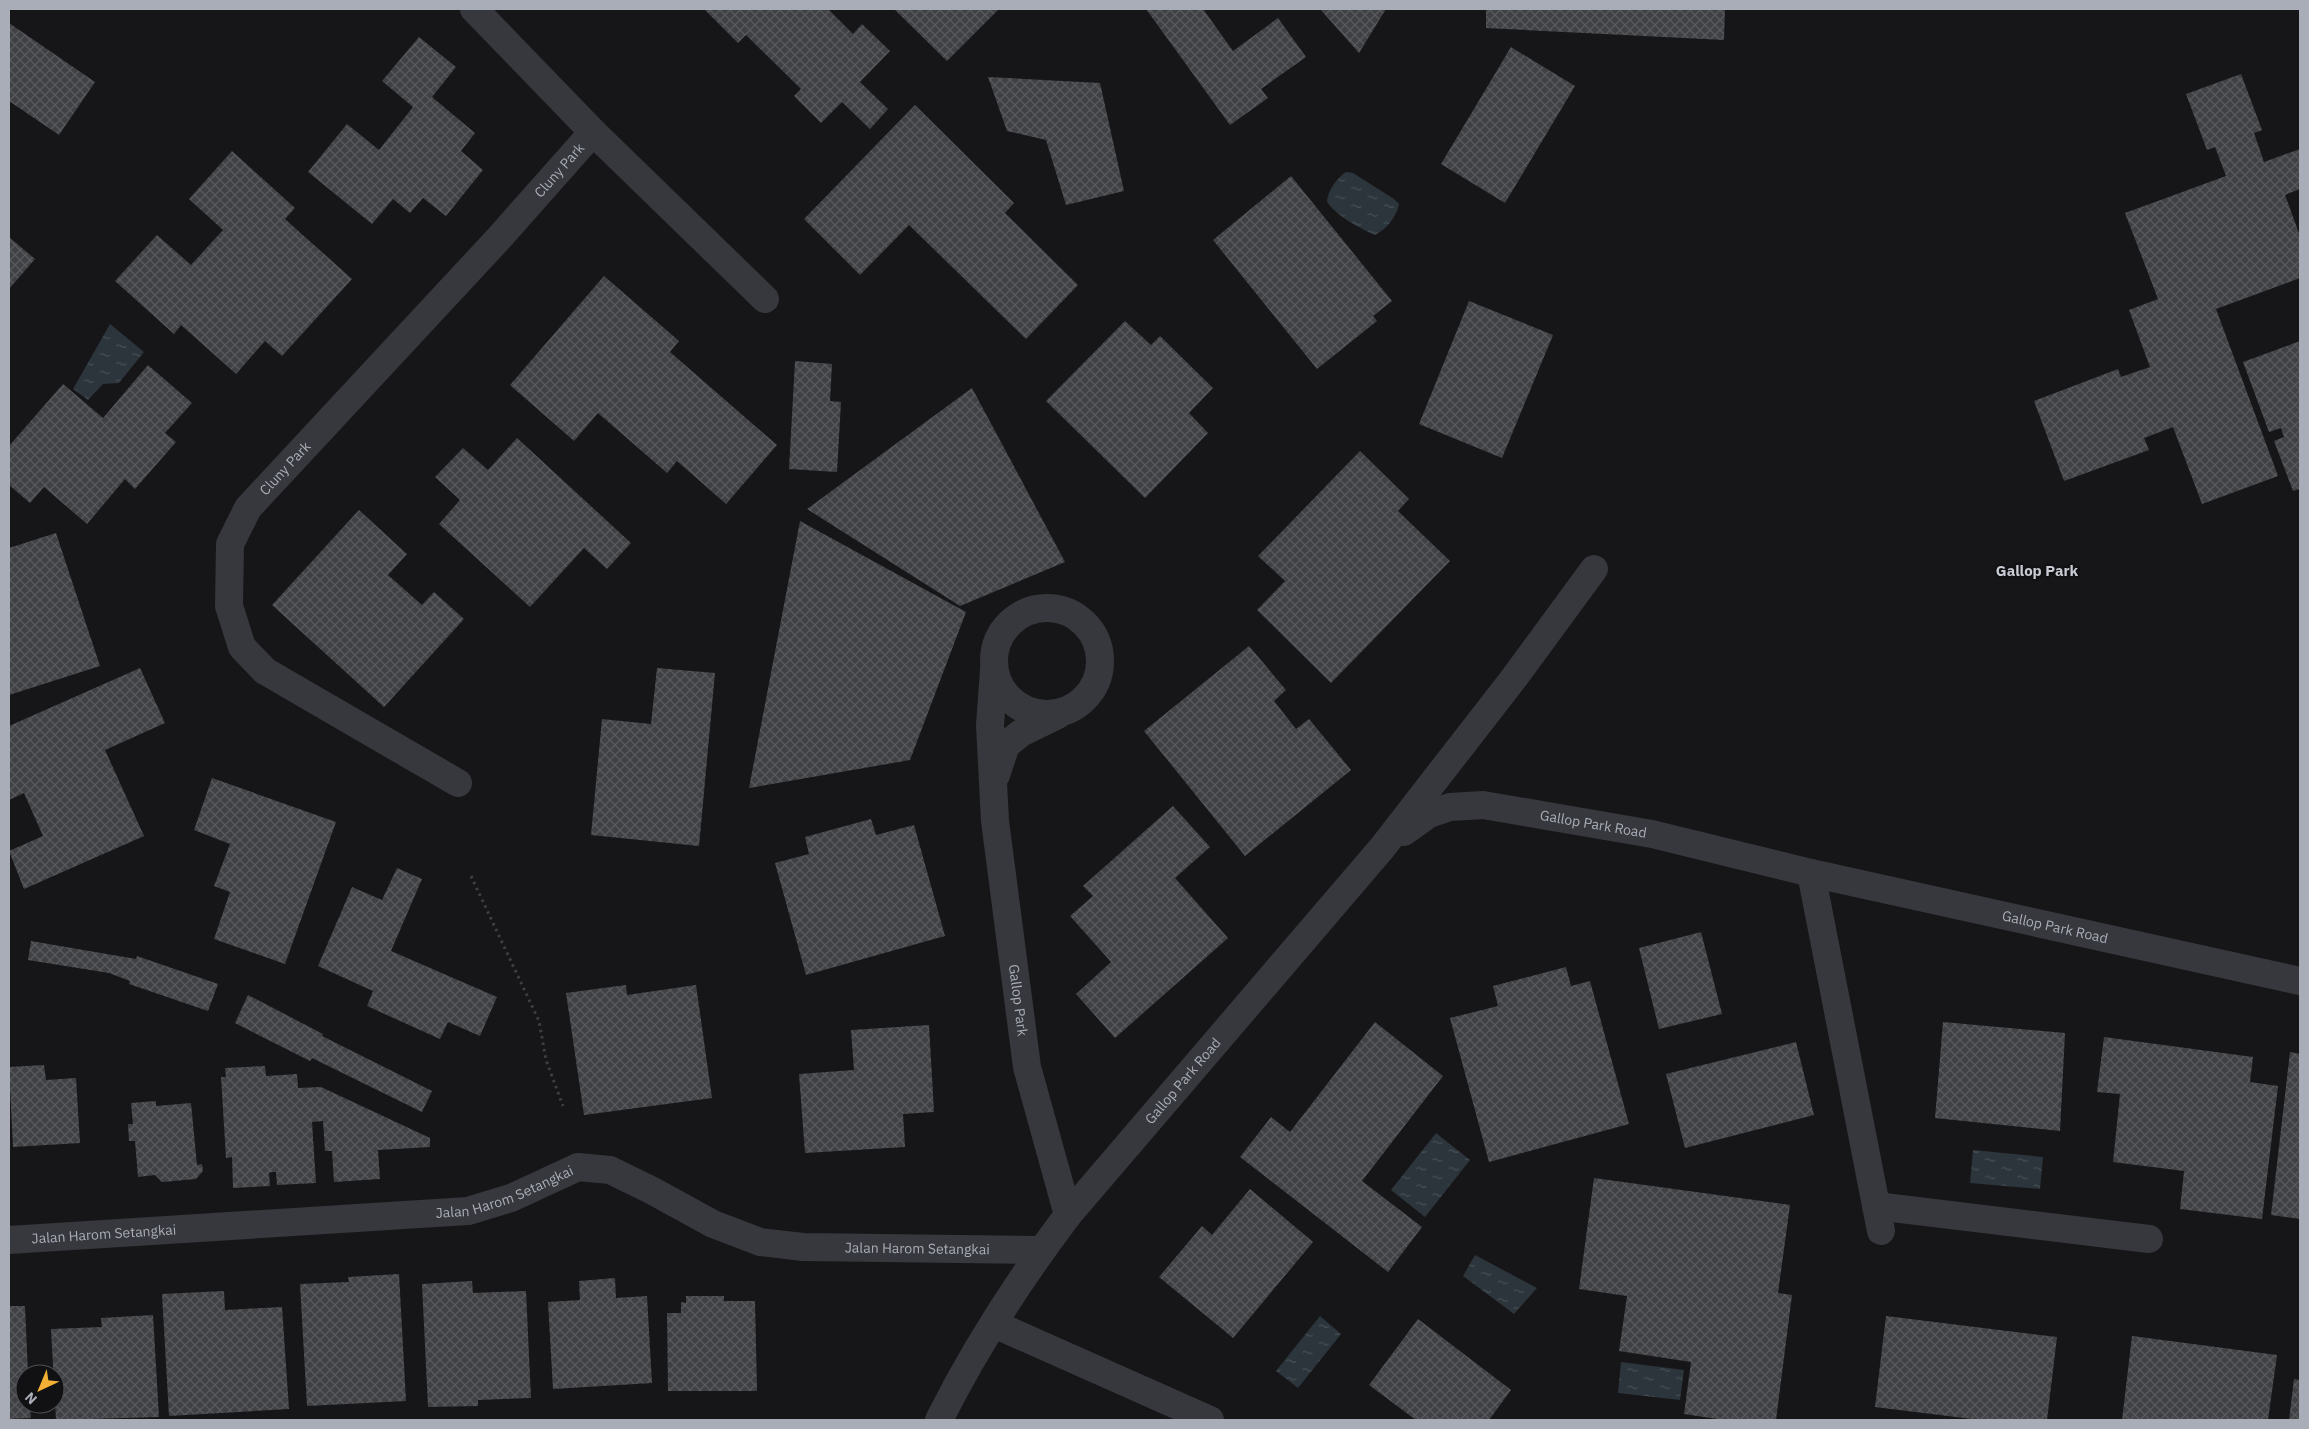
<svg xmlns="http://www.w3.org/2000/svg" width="2309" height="1429" font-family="'IBM Plex Sans',sans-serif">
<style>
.water{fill:url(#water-ripples)}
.building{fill:url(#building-cross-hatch)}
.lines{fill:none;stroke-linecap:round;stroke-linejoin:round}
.path{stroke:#3d3f44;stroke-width:3;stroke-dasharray:2.5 4;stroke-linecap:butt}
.minor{stroke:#37383d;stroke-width:28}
.labels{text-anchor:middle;stroke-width:4.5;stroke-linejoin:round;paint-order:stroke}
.street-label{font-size:14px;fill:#a8adb8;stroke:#111113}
.neighbourhood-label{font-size:15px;font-weight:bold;fill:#c9ccd4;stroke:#111113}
</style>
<defs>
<pattern id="water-ripples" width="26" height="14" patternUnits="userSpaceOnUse" patternTransform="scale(1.25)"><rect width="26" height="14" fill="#2c353c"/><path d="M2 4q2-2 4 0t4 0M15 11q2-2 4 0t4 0" fill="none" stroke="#485056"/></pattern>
<pattern id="building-cross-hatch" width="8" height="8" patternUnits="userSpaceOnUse" patternTransform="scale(1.25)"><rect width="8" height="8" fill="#404145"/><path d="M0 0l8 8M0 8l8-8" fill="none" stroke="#595a5e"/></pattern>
</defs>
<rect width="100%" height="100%" fill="#161618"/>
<path class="water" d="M1346 172 1353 173 1394 199 1399 204C1397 216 1386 230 1375 235 1359 228 1337 216 1327 202 1328 190 1336 179 1346 172Z
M110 324 144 352 119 383 103 384 88 400 73 389Z
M1436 1133 1470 1160 1425 1217 1391 1190Z
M1973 1150 2043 1157 2040 1189 1970 1183Z
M1475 1255 1537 1288 1514 1314 1463 1276Z
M1320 1316 1341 1334 1298 1388 1276 1371Z
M1621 1362 1684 1370 1680 1400 1618 1393Z"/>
<path class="building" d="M704 9H828L853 34 862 24 890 51 860 82 888 109 870 129 842 102 821 123 794 96 801 89 746 35 738 43Z
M894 9H999L947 61Z
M1146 9H1203L1233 51 1278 18 1306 57 1261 89 1268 98 1230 125Z
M1320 9H1386L1359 53Z
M1486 9H1725L1724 40 1486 28Z
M9 23 95 82 59 135 9 101Z
M419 37 456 67 432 97 475 133 461 151 483 170 446 216 423 198 410 213 393 199 372 224 308 172 347 124 379 150 413 107 382 81Z
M1511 47 1575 86 1505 203 1441 164Z
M2241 74 2262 130 2254 133 2264 162 2300 149V189L2285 195 2300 236V278L2216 309 2278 476 2202 504 2173 427 2144 438 2149 450 2064 481 2034 401 2118 369 2121 377 2150 367 2129 310 2158 299 2125 213 2226 176 2215 147 2207 150 2186 94Z
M988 77 1100 83 1124 191 1066 205 1046 140 1007 131Z
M915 105 1014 203 1005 213 1078 285 1026 339 909 225 860 275 804 219Z
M232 151 295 208 285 219 352 279 282 356 265 341 236 374 181 325 174 334 115 281 157 235 191 265 223 230 189 199Z
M1291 176 1392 301 1373 316 1377 321 1317 369 1213 240Z
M9 237 35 259 9 289Z
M604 276 679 341 670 352 777 445 726 504 677 461 667 473 598 413 574 441 510 385Z
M1469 301 1553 335 1502 458 1419 424Z
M1125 321 1151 345 1160 336 1213 388 1189 413 1208 433 1145 498 1046 401Z
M2300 341V489L2293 491 2274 441 2284 437 2281 428 2269 432 2243 362Z
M795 361 832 364 830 401 841 402 837 472 789 469Z
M148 365 192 403 165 433 176 442 135 489 125 479 87 524 44 487 30 503 9 485V446L63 384 103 418Z
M972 388 1065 562 960 606 807 509Z
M517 438 631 543 607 569 584 548 530 607 439 524 460 500 435 477 463 448 488 470Z
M1360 451 1409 499 1398 511 1450 561 1331 683 1257 610 1285 581 1258 556Z
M359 510 407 554 388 575 422 605 434 592 464 619 384 707 272 605Z
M800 521 966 612 910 760 749 788Z
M56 533 100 666 9 695V548Z
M1249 646 1286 690 1274 701 1296 729 1309 719 1351 770 1245 856 1144 731Z
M140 668 165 723 105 750 144 836 24 889 9 851 43 836 24 793 9 800V726Z
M657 668 715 673 699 846 591 835 602 719 651 724Z
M212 778 336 822 285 964 214 939 230 892 214 886 230 844 194 830Z
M1173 806 1210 847 1175 878 1228 938 1115 1038 1076 994 1111 962 1070 916 1093 896 1083 886Z
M871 819 876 835 914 825 945 936 806 975 775 863 809 854 805 837Z
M397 868 422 879 391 951 497 997 480 1036 448 1022 440 1039 367 1006 373 991 318 966 352 887 382 900Z
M1701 932 1722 1014 1659 1029 1639 948Z
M31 941 136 959 137 956 218 984 208 1011 129 984 130 981 109 973 28 960Z
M1566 967 1571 986 1590 981 1629 1124 1489 1162 1450 1018 1498 1006 1493 986Z
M626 985 627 995 696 985 712 1098 584 1115 566 993Z
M248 995 323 1034 322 1036 432 1091 422 1112 312 1058 310 1061 235 1023Z
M1375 1022 1443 1076 1362 1181 1422 1227 1388 1272 1240 1157 1271 1117 1290 1132Z
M1943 1022 2065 1033 2060 1131 1935 1118Z
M929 1025 934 1112 903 1114 905 1147 805 1153 799 1074 854 1070 851 1030Z
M2104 1037 2253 1057 2250 1082 2278 1086 2262 1219 2180 1209 2184 1171 2113 1162 2120 1094 2097 1092Z
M1796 1042 1814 1115 1685 1148 1666 1074Z
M2290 1052 2300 1054V1219L2271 1215Z
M44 1065 46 1080 76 1078 80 1143 13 1147 9 1067Z
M265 1066 266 1076 297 1074 298 1088 321 1087 430 1138V1147L378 1150 380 1179 334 1182 332 1151H325L323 1121 312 1122 316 1183 277 1185 276 1172H272L269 1173 270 1186 233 1188 232 1157 226 1158 221 1077H226L225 1068Z
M156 1101V1106L191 1103 197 1165 202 1164 203 1171 196 1179 162 1182 155 1175 138 1177 135 1141H129L128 1124H133L131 1103Z
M1594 1178 1790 1205 1778 1293 1792 1295 1776 1420H1724L1684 1414 1691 1362 1619 1351 1627 1296 1579 1289Z
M1250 1189 1313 1242 1233 1338 1159 1277 1202 1226 1212 1235Z
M399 1274 406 1401 307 1406 300 1284 349 1282 348 1277Z
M615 1278 616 1298 647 1296 652 1383 553 1389 548 1302 580 1300 579 1281Z
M472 1281 473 1293 526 1291 531 1398 478 1400V1406L428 1407 422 1284Z
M224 1291 225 1310 282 1307 289 1409 169 1416 162 1294Z
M686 1296H724V1301H755L757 1391H668L667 1313H681V1302L686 1303Z
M9 1306H25L28 1374H25V1404H30L31 1418 9 1419Z
M153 1315 159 1417 56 1420 51 1329 102 1327 101 1318Z
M1886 1316 2057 1337 2047 1420H1980L1875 1407Z
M1418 1319 1511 1390 1489 1420H1416L1369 1385Z
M2132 1336 2277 1355 2268 1420H2122Z
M2294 1379 2300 1380V1420H2289Z"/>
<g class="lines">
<path class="path" d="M471 876 539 1021 546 1060 563 1106"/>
<g class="minor">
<path d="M474 9 593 132 765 299"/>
<circle cx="1047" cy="661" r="53"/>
<path id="s1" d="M994 670 990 725 995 821 1027 1067 1068 1215"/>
<path d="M996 775 1006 745 1021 733 1058 715"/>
<path id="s2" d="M458 783 265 671 242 647 229 606 230 544 248 508 500 237 593 132"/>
<path id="s3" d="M1404 832 1429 814 1450 807 1483 805 1652 834 1811 873 2300 981"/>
<path d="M1811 873 1881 1231"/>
<path d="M1876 1206 2149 1239"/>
<path id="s4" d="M9 1240 468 1211 511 1198 578 1167 610 1170 651 1190 713 1224 760 1242 803 1247 1042 1250"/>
<path d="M994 1324 1210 1420"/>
<path id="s5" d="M939 1420C975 1348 1019 1280 1068 1215L1382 848 1514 678 1594 569"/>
</g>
</g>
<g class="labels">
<g class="street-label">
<text dy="5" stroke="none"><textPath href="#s2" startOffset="861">Cluny Park</textPath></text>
<text dy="5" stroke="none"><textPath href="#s2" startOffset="456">Cluny Park</textPath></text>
<text dy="5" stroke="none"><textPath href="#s3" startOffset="198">Gallop Park Road</textPath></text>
<text dy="5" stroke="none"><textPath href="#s3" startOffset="671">Gallop Park Road</textPath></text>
<text dy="5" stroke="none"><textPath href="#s1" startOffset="332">Gallop Park</textPath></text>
<text dy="5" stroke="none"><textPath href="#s5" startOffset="419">Gallop Park Road</textPath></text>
<text dy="5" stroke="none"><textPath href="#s4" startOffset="500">Jalan Harom Setangkai</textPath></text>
<text dy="5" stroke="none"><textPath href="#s4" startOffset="95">Jalan Harom Setangkai</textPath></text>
<text dy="5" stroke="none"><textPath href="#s4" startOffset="935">Jalan Harom Setangkai</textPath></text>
</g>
<g class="neighbourhood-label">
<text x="2037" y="576">Gallop Park</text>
</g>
</g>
<rect width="2309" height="1429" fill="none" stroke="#a8adb8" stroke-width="20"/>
<g transform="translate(40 1389) rotate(224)"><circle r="24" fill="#111113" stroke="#4d4f55"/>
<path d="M0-4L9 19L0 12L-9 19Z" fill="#f2b134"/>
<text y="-8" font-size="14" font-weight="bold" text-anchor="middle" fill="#a8adb8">N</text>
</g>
</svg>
